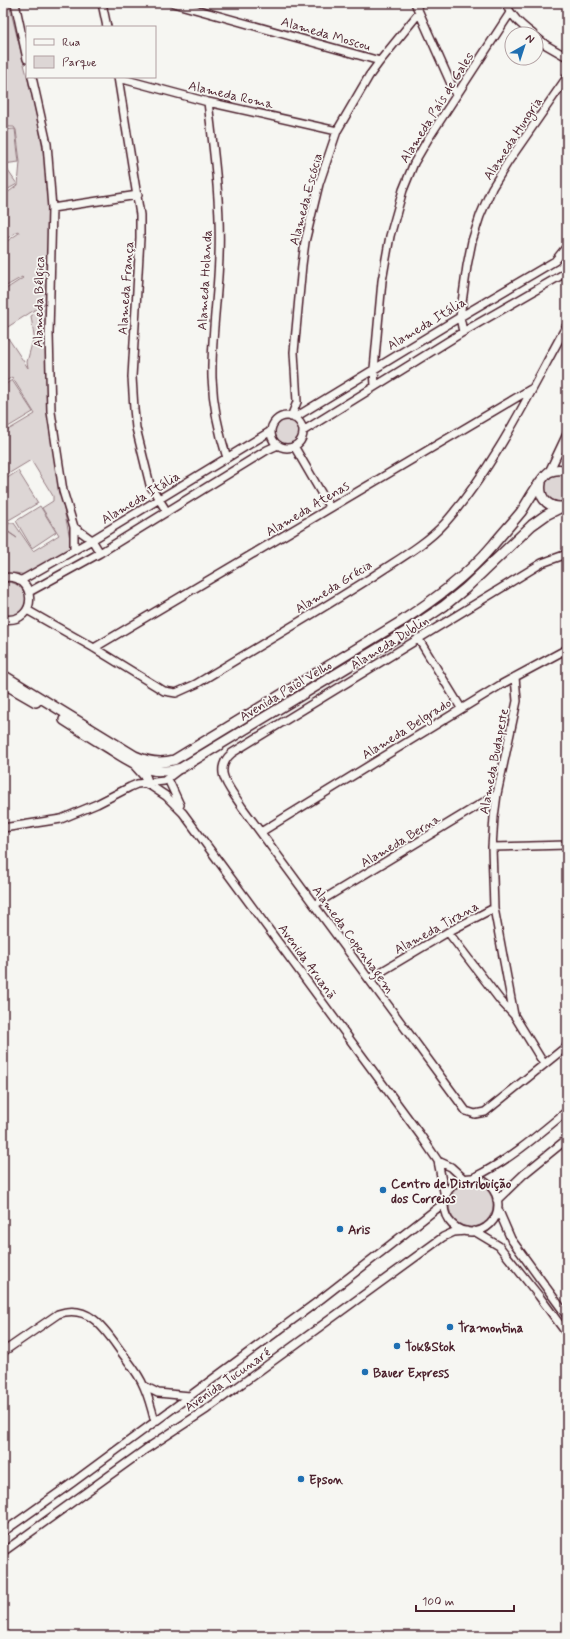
<svg xmlns="http://www.w3.org/2000/svg" width="570" height="1639" font-family="Mynerve,sans-serif">
<style>
.green{fill:#ddd6d5;stroke:#947a80}
.lines{fill:none;stroke-linecap:round;stroke-linejoin:round}
.minor-casing{stroke:#4a1f2b;stroke-width:10}
.major-casing{stroke:#4a1f2b;stroke-width:12}
.minor{stroke:#f6f6f2;stroke-width:7}
.major{stroke:#f6f6f2;stroke-width:9}
.poi-dot{fill:#1f6fb2;stroke:#f6f6f2;stroke-width:1.5}
.labels{text-anchor:middle;stroke-width:3.5;stroke-linejoin:round;paint-order:stroke}
.street-label{font-size:13px;fill:#4a1f2b;stroke:#f6f6f2}
.poi-label{font-size:13px;font-weight:bold;fill:#4a1f2b;stroke:#f6f6f2;text-anchor:start}
</style>
<rect width="100%" height="100%" fill="#f6f6f2"/>
<filter id="ink" filterUnits="userSpaceOnUse"><feTurbulence type="fractalNoise" baseFrequency=".025" numOctaves="2"/><feDisplacementMap in="SourceGraphic" scale="8" xChannelSelector="R" yChannelSelector="G"/><feConvolveMatrix kernelMatrix="1 2 1 2 8 2 1 2 1" color-interpolation-filters="sRGB"/></filter>
<g filter="url(#ink)">
<path class="green" d="M3 3H9C23 65 43 126 48 190 52 227 49 265 47 302L3 330V291L23 278 22 277 3 288V244L19 233 18 231 3 241V196L18 185 20 162 16 130 14 127H3Z
M15 129 19 162 3 164V130Z
M6 168 17 184 3 192V170Z
M47 306V406L57 475 71 544 68 550 26 575 16 573 7 574 3 569V535L6 531 17 538 6 530 9 523H14L33 551 59 535 42 508 53 501V496L31 460 3 477V433L35 414 12 377 3 383V341L8 338 28 368 27 362 34 336 31 316Z
M12 380 33 412 3 430V386Z
M275 432a12 12 0 1 1 24 0a12 12 0 1 1-24 0Z
M18 471 38 503 7 521 3 515V481Z
M556 473 567 474V501C552 506 536 490 548 478 550 476 554 474 556 473Z
M40 506 56 532 32 548 16 521Z
M10 582C34 588 29 618 4 616L3 583Z
M449 1205a22 22 0 1 1 44 0a22 22 0 1 1-44 0Z"/>
<g class="lines">
<g class="minor-casing">
<path id="minor" d="M15 3 27 59
M102 3 107 27
M173 3 380 61
M415 3 456 95
M505 3C512 17 521 25 533 34
M536 37 546 45 567 57
M32 77 47 144 52 208 49 334 51 412 63 491 74 527V550
M118 77 140 215V238L132 377 134 409 136 428 150 485 167 512
M119 78 208 102 337 131
M208 102C214 153 221 205 219 256 218 297 211 337 212 378 213 404 219 433 227 458
M52 208 138 195
M463 332 460 317 467 266 472 241 480 216 492 188 508 162 567 77
M375 386 374 369 382 281 390 236 403 190 414 163 428 139 510 13
M271 432a16 16 0 1 1 32 0a16 16 0 1 1-32 0Z
M291 417 297 402 294 352 302 265 305 242 319 184 337 131 369 76 380 61 419 13
M294 418 460 317 555 261 567 246
M303 431 463 332 567 272
M294 446 330 508
M549 472 567 434
M74 527 92 540 100 553
M567 554 542 563 232 753C211 771 231 789 242 807L466 1111 475 1114 485 1112 567 1046
M3 578C37 571 40 625 3 619
M20 581 92 540 271 431
M29 592 100 553 267 450 278 445
M27 610 94 648 164 691 176 693 196 684C255 648 314 614 372 577 397 560 425 545 445 523 496 465 530 392 567 325
M418 638 461 708
M94 648 531 389
M515 677 517 701 497 794 494 817 492 847 494 908 514 1015 544 1064
M168 779 180 805
M148 784 166 796 183 813 421 1136 438 1161 445 1197
M3 828 61 819 97 804 130 787 137 784 164 781 181 768
M261 832 502 684 567 649
M492 847 567 845
M314 905 497 794
M448 932 500 1000 514 1015
M369 979 448 932 494 908
M438 1161 451 1167 464 1179
M473 1178C508 1161 537 1136 567 1111
M444 1205a27 27 0 1 1 54 0a27 27 0 1 1-54 0Z
M497 1200 524 1174 567 1139
M498 1209 511 1239 567 1316
M474 1231 499 1246 539 1296 567 1334
M3 1352 58 1314C90 1303 106 1331 122 1353 130 1364 139 1374 144 1387 149 1398 152 1410 155 1422
M144 1386 158 1393 190 1396
M3 1532 72 1483 321 1299 444 1203
M3 1552 146 1449 207 1409 443 1237 454 1232 466 1231"/>
</g>
<g class="major-casing">
<path id="major" d="M541 483C538 500 551 510 567 506
M3 675 135 756C148 762 160 764 174 760L402 621C435 599 467 576 493 545 502 534 512 523 521 512 528 502 541 477 549 472 555 469 561 469 567 471
M3 683 36 702
M64 720C78 729 92 738 107 747 131 762 151 778 181 768L407 631 444 606 466 588 532 525 546 515 560 508
M136 766 145 776 148 784"/>
</g>
<use href="#minor" class="minor"/>
<use href="#major" class="major"/>
</g>
</g>
<g class="poi-dot">
<circle cx="383" cy="1190" r="4"/>
<circle cx="340" cy="1229" r="4"/>
<circle cx="450" cy="1327" r="4"/>
<circle cx="397" cy="1346" r="4"/>
<circle cx="365" cy="1372" r="4"/>
<circle cx="301" cy="1479" r="4"/>
</g>
<g class="labels">
<g class="street-label">
<text transform="translate(326 33) rotate(16)" y="5">Alameda Moscou</text>
<text transform="translate(231 94) rotate(13)" y="5">Alameda Roma</text>
<text transform="translate(436 107) rotate(-58)" y="5">Alameda País de Gales</text>
<text transform="translate(512 138) rotate(-57)" y="5">Alameda Hungria</text>
<text transform="translate(305 199) rotate(-75)" y="5">Alameda Escócia</text>
<text transform="translate(204 280) rotate(-87)" y="5">Alameda Holanda</text>
<text transform="translate(125 288) rotate(-86)" y="5">Alameda França</text>
<text transform="translate(38 302) rotate(-89)" y="5">Alameda Bélgica</text>
<text transform="translate(426 323) rotate(-31)" y="5">Alameda Itália</text>
<text transform="translate(140 497) rotate(-31)" y="5">Alameda Itália</text>
<text transform="translate(307 508) rotate(-31)" y="5">Alameda Atenas</text>
<text transform="translate(333 586) rotate(-32)" y="5">Alameda Grécia</text>
<text transform="translate(389 642) rotate(-32)" y="5">Alameda Dublin</text>
<text transform="translate(285 690) rotate(-31)" y="5">Avenida Paiol Velho</text>
<text transform="translate(406 728) rotate(-32)" y="5">Alameda Belgrado</text>
<text transform="translate(493 761) rotate(-79)" y="5">Alameda Budapeste</text>
<text transform="translate(400 840) rotate(-31)" y="5">Alameda Berna</text>
<text transform="translate(436 927) rotate(-29)" y="5">Alameda Tirana</text>
<text transform="translate(354 939) rotate(54)" y="5">Alameda Copenhagem</text>
<text transform="translate(308 961) rotate(54)" y="5">Avenida Aruanã</text>
<text transform="translate(227 1379) rotate(-35)" y="5">Avenida Tucunaré</text>
</g>
<g class="poi-label">
<text x="391" y="1188">Centro de Distribuição<tspan x="391" dy="15">dos Correios</tspan></text>
<text x="348" y="1234">Aris</text>
<text x="458" y="1332">Tramontina</text>
<text x="405" y="1351">Tok&amp;Stok</text>
<text x="373" y="1377">Bauer Express</text>
<text x="309" y="1484">Epson</text>
</g>
</g>
<rect width="570" height="1639" fill="none" stroke="#f6f6f2" stroke-width="16"/>
<rect x="8" y="8" width="554" height="1623" fill="none" stroke="#4a1f2b" stroke-width="1.5" filter="url(#ink)"/>
<rect x="26" y="26" width="130" height="52" fill="#f6f6f2" stroke="#b1a0a2"/>
<rect x="34" y="39" width="20" height="6" fill="#f6f6f2" stroke="#b1a0a2"/>
<text x="62" y="46" font-size="12" fill="#4a1f2b">Rua</text>
<rect x="34" y="56" width="20" height="12" fill="#ddd6d5" stroke="#b1a0a2"/>
<text x="62" y="66" font-size="12" fill="#4a1f2b">Parque</text>
<g transform="translate(524 46) rotate(39)"><circle r="19" fill="#f6f6f2" stroke="#b1a0a2"/>
<path d="M0-3L7 15L0 10L-7 15Z" fill="#1f6fb2"/>
<text y="-6" font-size="11" font-weight="bold" text-anchor="middle" fill="#4a1f2b">N</text>
</g>
<path d="M416 1605v6h98v-6" fill="none" stroke="#4a1f2b" stroke-width="2"/>
<text x="422" y="1605" font-size="12" fill="#4a1f2b" stroke="#f6f6f2" stroke-width="3" paint-order="stroke">100 m</text>
</svg>
